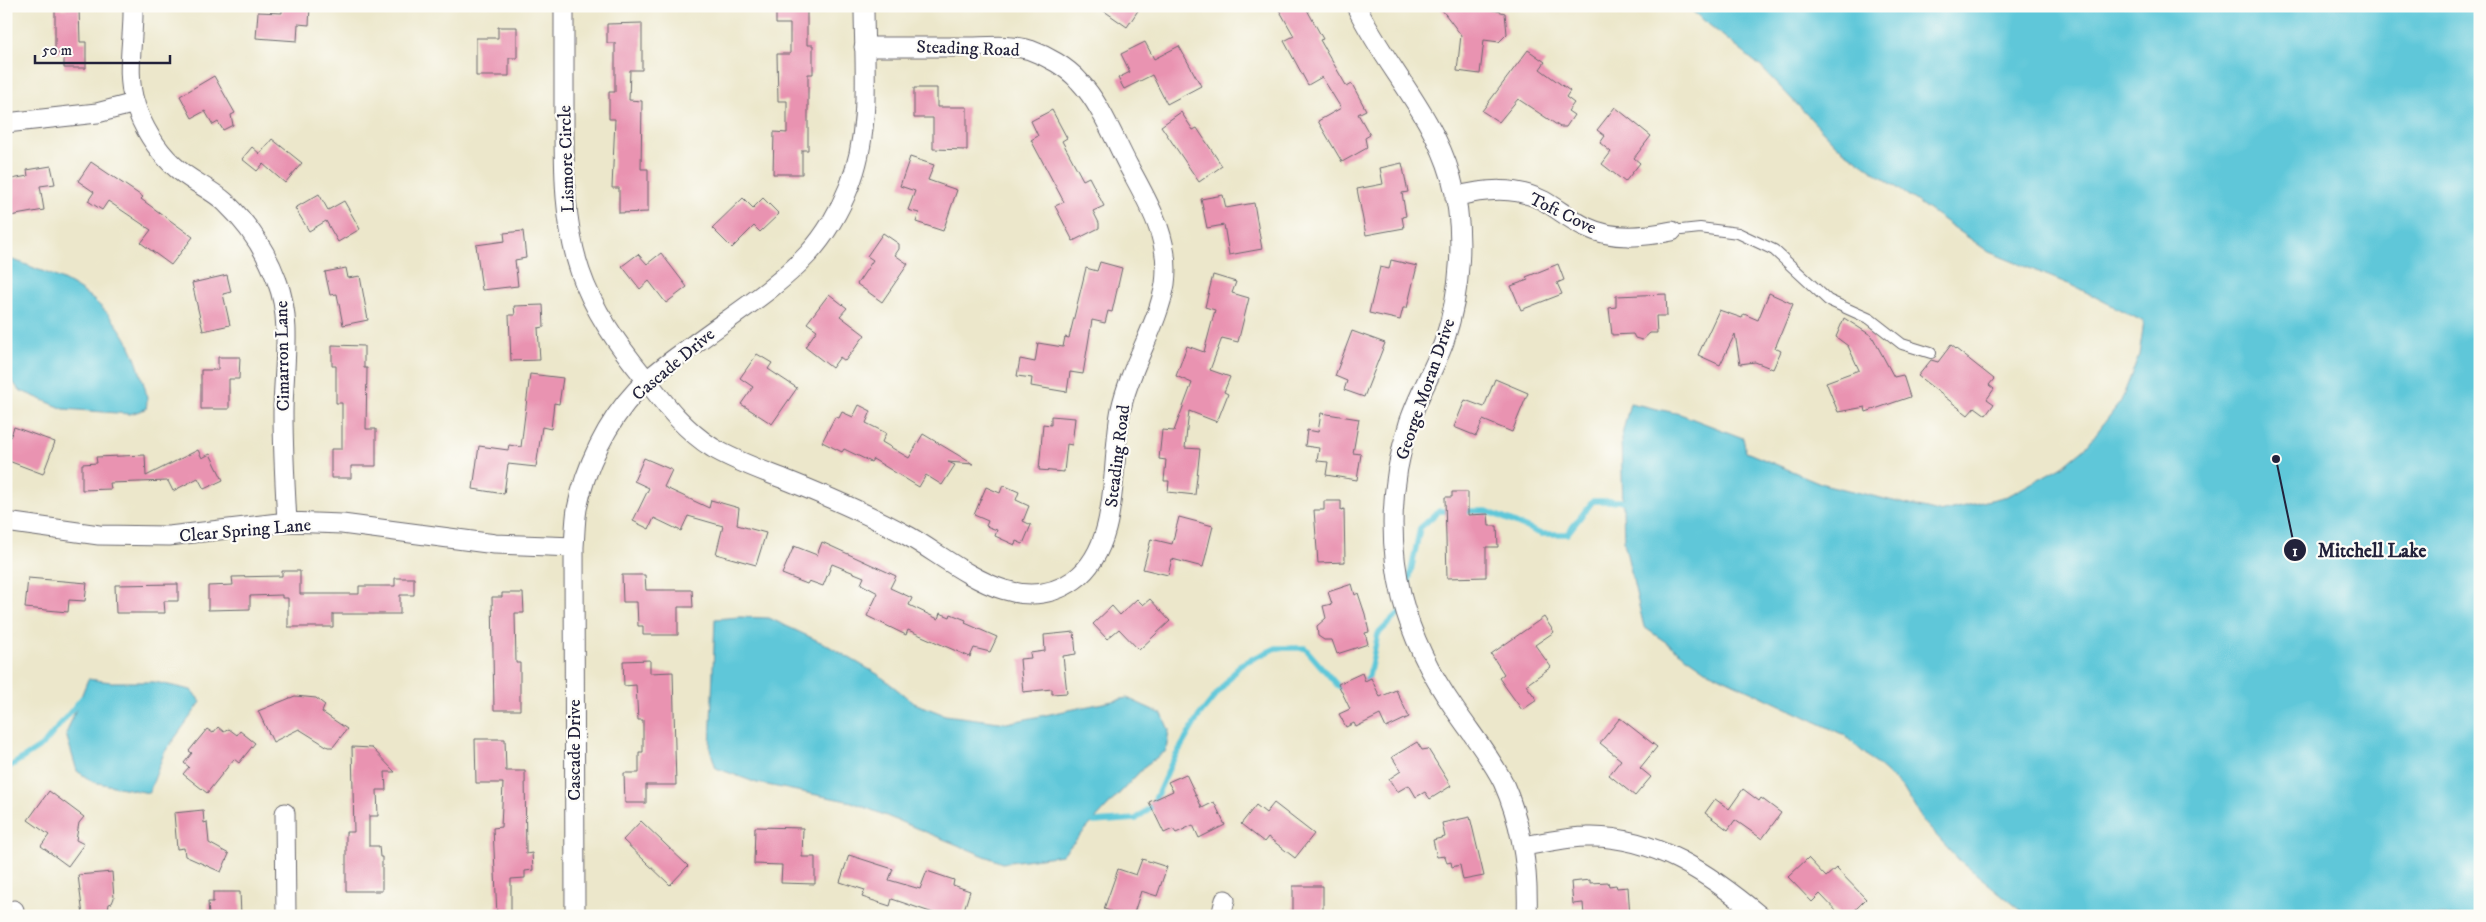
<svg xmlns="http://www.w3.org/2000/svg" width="2486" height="922" font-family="'IM FELL DW Pica',serif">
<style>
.water{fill:#5ec7d9;stroke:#40748a}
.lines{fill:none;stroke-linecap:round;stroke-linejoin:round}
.stream{stroke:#5ec7d9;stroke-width:5.5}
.building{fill:#e993b1}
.lane-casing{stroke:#69676d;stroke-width:12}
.street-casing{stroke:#69676d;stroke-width:21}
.lane{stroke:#fff;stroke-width:10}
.street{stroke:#fff;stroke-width:19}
.labels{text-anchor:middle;stroke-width:4.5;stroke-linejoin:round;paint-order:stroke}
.street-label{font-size:18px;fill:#22223b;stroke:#fdfcf7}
.leader{fill:none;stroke:#22223b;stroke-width:2}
.callout-dot{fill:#22223b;stroke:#fdfcf7;stroke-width:2}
.mark-label{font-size:15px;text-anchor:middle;font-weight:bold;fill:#fff}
.callout-label{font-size:19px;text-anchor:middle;font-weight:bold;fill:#22223b;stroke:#fdfcf7;stroke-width:4.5;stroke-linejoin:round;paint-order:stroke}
</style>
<rect width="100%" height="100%" fill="#fdfcf7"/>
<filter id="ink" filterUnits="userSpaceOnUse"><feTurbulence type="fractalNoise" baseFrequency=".02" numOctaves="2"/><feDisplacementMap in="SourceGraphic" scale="10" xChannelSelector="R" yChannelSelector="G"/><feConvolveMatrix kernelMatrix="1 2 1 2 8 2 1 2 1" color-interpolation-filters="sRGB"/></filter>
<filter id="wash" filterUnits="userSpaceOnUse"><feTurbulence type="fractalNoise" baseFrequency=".0096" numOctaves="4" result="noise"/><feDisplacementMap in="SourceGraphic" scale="20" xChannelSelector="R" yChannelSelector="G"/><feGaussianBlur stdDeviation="1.12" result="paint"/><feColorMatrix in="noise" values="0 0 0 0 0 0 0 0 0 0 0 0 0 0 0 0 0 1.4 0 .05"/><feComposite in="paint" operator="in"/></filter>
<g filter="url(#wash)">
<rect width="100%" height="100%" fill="#ece7cb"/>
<path class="water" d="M1686 6H2480V916H2028L1959 860 1923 821 1903 788 1844 735 1706 670 1644 627 1624 542 1621 439 1630 403 1680 414 1743 438 1746 452 1823 484 1939 512 2008 496 2064 465 2085 448 2121 401 2139 355 2144 322 2076 287 1989 252 1836 145 1760 66Z
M6 259C17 260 29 266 39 270 89 287 125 321 140 372 144 386 149 395 146 409L130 414 64 409 19 390 6 373Z
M739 617 769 618 825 644 879 675 914 703 945 715 1007 723 1127 698 1162 714 1169 730 1166 751 1146 765 1062 855 1002 863 852 802 757 783 716 768 710 749 715 619Z
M88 679 111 682H155L191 690 201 702 164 753 149 793 93 782 77 771 66 734Z"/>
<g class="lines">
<path class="stream" d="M1462 511H1487L1541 534H1567L1593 501H1630
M1407 590 1420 528 1439 511H1453
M1362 686 1369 676 1378 634 1401 611
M6 769 43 745 82 698
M1094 822 1136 819 1152 806 1171 764 1199 716 1241 664 1276 648H1305L1337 685 1346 690"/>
</g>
<g id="blocks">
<path class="building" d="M282 6H310L309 25 298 24 297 41 256 38 258 12 282 13Z
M776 6H807V45H813V74H808V150H802V174H773L774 132 787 133V101H778L777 54H790V24H776Z
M1097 6H1141L1127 27Z
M1277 6H1305L1323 39 1320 40 1347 87 1352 84 1366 110 1358 114 1370 135 1365 138 1367 148 1342 162 1318 121 1341 108 1322 77 1308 85 1284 41 1294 36Z
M1439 6H1478L1505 13 1507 34 1499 42 1484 40 1480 74 1457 71 1461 35Z
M79 8 80 42H86V68H64V53H55V9Z
M642 23V70H630L629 100 642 101 641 169H648V212L619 213V188H612L615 119H609V92H615V43H607V24Z
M498 27H517V58H509V76H476V38H498Z
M1145 42 1154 59 1179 46 1201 86 1167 104 1152 75 1124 89 1118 78 1130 72 1121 54Z
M1528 50 1545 62 1540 69 1570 91 1566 97 1574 103 1568 111 1574 115 1566 127H1560L1518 99 1499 122 1482 111Z
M214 76 235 113 231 115 233 125 223 130 218 122 213 125 205 111 192 118 180 96Z
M914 88H937V107H967V150L933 149V118H914Z
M1615 107 1651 136 1634 158 1640 163 1625 182 1602 164 1611 152 1600 143 1605 136 1597 130Z
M1052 110 1067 138 1062 141 1083 180 1089 177 1104 206 1093 211 1099 223V228L1073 241 1055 206 1064 202 1031 140 1038 136 1031 121Z
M1181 112 1193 130 1197 128 1222 166 1199 182 1161 126Z
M272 139 302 163 285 183 263 164 257 171 242 159 252 147 260 154Z
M910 157 934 165 928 180 957 190 943 231 916 222 919 213 908 210 915 191 900 186Z
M91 162 143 197 141 199 193 237 171 265 141 243 151 230 108 201 102 210 88 201 94 192 78 181Z
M1402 163 1408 192 1402 193 1406 216 1402 217 1404 228 1366 235 1357 189 1383 184 1380 168Z
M51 166 55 184 40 186 44 210 10 216 9 211H6V180L28 176 27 170Z
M319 194 328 210 344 201 360 229 338 242 326 221 309 231 295 208Z
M1223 195 1226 208 1254 203 1262 249 1229 255 1224 225 1207 228 1201 199Z
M743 198 753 208 763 198 779 214 760 232 754 226 732 248 712 228Z
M523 231 526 258 515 260 518 286 482 290 476 245 505 241 504 233Z
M883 233 899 244V249L895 255 908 264 882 302 857 284 873 260 867 256Z
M661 253 687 287 666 303 649 281 640 289 622 266 638 254 647 264Z
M1391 260 1417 266 1407 308H1403L1400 320 1369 313 1380 267 1389 269Z
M1100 262 1122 268 1112 312 1108 311 1105 323 1092 320 1083 374 1070 372 1067 392 1031 386 1032 378 1017 376 1020 359 1035 362 1038 343 1063 347 1065 337 1069 338 1086 268 1097 271Z
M1558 264 1564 280 1557 283 1562 294 1521 310 1511 286 1528 280 1526 277Z
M346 268 348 278 360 276 368 320 343 325 337 294 330 295 325 272Z
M227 275 231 292 223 294 230 325 203 331 192 283Z
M1213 275 1236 282 1232 293 1249 298 1238 342 1222 338 1210 370 1230 377 1224 392 1228 394 1217 422 1189 411 1185 448 1200 449 1195 495 1168 492 1169 481H1164L1166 460 1159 459 1162 430 1174 431 1192 383 1176 376 1187 346 1204 352 1215 310 1205 307Z
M1769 293 1793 304 1775 348 1781 351 1773 369 1755 362 1740 364 1735 334 1720 365 1698 355 1719 310 1742 318 1744 314 1758 320Z
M829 294 847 308 840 316 865 335 845 361 840 357 832 368 805 347 817 330 807 323Z
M1666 294 1667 316H1656L1657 333H1650L1642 340 1635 338 1633 334 1612 335 1609 308 1616 307V296Z
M543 305 544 327 538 328 540 360 511 361 509 315H515L514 306Z
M1844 318 1872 336 1894 377 1903 375 1910 397 1866 412 1865 407 1838 412 1826 382 1859 370 1848 346 1836 337Z
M1352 331 1385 343 1364 397 1344 390 1347 381 1335 376Z
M332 345 364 346V368H367L366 429H376V466H351V478H331V449H342V403H336V366H332Z
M1951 345 1994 379 1989 385 1994 389 1987 399 1994 404 1986 415 1975 407 1968 415 1918 376 1931 360 1938 362Z
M757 354 772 363 768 369 797 388 772 424 741 404 753 387 740 378Z
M218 357H240L239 379H229V409H201V370H218Z
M530 374 563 378 559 404 554 403 551 429 542 427 536 467 508 464 504 494 473 489 479 446 508 450 509 445 521 447Z
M1495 379 1528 393 1512 432 1483 420 1476 436 1454 427 1465 400 1484 407Z
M859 405 871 411 866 423 886 433 882 442 909 458 923 434 973 464 948 462 955 465 942 485 926 475 919 487 873 459 871 462 844 449 842 452 822 442 835 417 839 418 842 412 853 417Z
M1321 413 1359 419 1353 453 1361 454 1357 480 1326 475 1328 462 1317 461 1319 448 1305 446 1307 430 1318 432Z
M1051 416 1075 418 1072 445 1067 444 1064 472 1039 470 1043 424 1051 425Z
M14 427 55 442 43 474 6 460V448Z
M198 450 202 458 210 454 223 480 204 489 198 478 173 491 168 481 110 483 111 489 82 490V464L97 463 96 457 145 455 146 476Z
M644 458 672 470 664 487 709 508 711 500 739 508 737 525 766 533 756 565 716 554 723 526 688 516 681 531 654 518 649 529 633 521 649 488 634 481Z
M1003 485 1019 492 1016 500 1029 506 1023 521 1031 525 1023 544 1016 541 1015 545 995 536 997 530 986 526 988 521 974 515 986 487 1000 493Z
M1452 492H1468V515L1488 514 1489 526H1497L1498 547H1486V577L1447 578 1445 497H1452Z
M1324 501H1341V510L1344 509 1345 562 1318 563 1314 510H1324Z
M1179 517 1213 526 1203 567 1172 559 1168 575 1143 569 1151 539 1172 544Z
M822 542 896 576 890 588 912 598 909 605 938 619 940 613 950 617 951 614 966 620 965 623 997 637 990 652 974 648 970 657 908 630 906 635 867 616 878 593 861 584 864 577 832 564 823 586 809 581 807 584 782 574 794 546 817 555Z
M282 571H300V594H359V586H395V578H414V595H400V614H333V627H288V598H282V595L250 596V609L208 610V586L233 585 232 577 282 576Z
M622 575H645L646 590H692L693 607H678V635H643V626H638L637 602H623Z
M28 578 87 583 85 601 69 600 68 612 25 608Z
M178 584V601H164L165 613H116L115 585Z
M1352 584 1355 595 1358 593 1365 614 1369 632 1365 633 1368 644 1337 654 1332 640H1324L1318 636 1317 626 1326 618 1323 606 1332 604 1328 592Z
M502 593H523L524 613H515L516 663H520V710H494L492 597H502Z
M1137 599 1143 605 1150 599 1170 621 1139 650 1119 629 1107 639 1093 624 1112 606 1120 615Z
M1544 617 1554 632 1535 645 1551 667 1526 685 1537 700 1522 710 1499 678 1504 674 1491 654Z
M1074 632 1076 654 1063 656 1067 693 1052 694V689L1023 692 1020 659 1031 658 1030 653 1045 651 1044 635Z
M650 660V673L673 672 676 785H646V803H625L624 773H639V752H643V720H638L636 685 624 686 623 661Z
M1362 673 1365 681 1371 678 1380 697 1396 690 1409 717 1386 728 1380 715 1356 727 1354 723 1346 727 1339 714 1350 709 1338 684Z
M295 696 316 698 325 705 322 712 347 729 333 747H328L299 729 273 742 258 711Z
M1620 718 1657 747 1640 768 1651 777 1635 796 1609 775 1621 760 1600 743Z
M218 727 224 732 229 729 237 735 240 731 255 743 239 763 234 759 207 793 183 774 189 767 184 763 192 753 189 751 207 729 213 733Z
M475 739H505L506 771H525L526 854 532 853 533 870 525 871V878L511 879V916H497L493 828 501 827 503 783H476Z
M1417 742 1422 750 1428 749 1451 786 1430 799 1425 792 1416 797 1409 785 1397 792 1389 779 1401 771 1392 757Z
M352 747 372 748 395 772H385L386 790H377L378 816H369V846H379L380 857H382V891H346V832H354Z
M1186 774 1202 808 1214 802 1225 825 1199 838 1193 825 1176 833 1173 829 1164 833 1149 802 1173 791 1168 782Z
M1743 789 1759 801 1761 798 1781 813 1762 839 1735 820 1728 830 1705 813 1715 799 1729 809Z
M49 791 84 817 79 823 76 840 84 844 68 866 41 846 49 835 28 820Z
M1274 803 1314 834 1295 858 1268 837 1264 842 1241 824 1256 805 1266 813Z
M203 810 204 823 207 822 209 843 229 854 221 872 185 856 184 848 177 849 174 813Z
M1470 817 1484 876 1463 880 1460 865 1452 867 1451 862 1447 863 1445 856 1437 857 1433 840 1445 837 1442 823Z
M641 821 688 866 670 885 623 840Z
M755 827 803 828 802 857H815V884L781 883 782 865 754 864Z
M849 855 893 869 889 880 920 889 927 871 954 880 953 885 970 891 962 916H942L892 899 890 906 862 897 865 890 840 882Z
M1808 858 1826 877 1836 868 1866 899 1849 916H1841L1820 894 1812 902 1788 877Z
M1142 859 1167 867 1157 896 1141 891 1133 916H1125L1104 909 1118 869 1136 875Z
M112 872 114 898 112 903 109 904 107 916H83L78 875Z
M1590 880V883L1608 882 1609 886 1616 885 1617 888 1628 887 1630 916H1584L1583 903 1573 904 1571 882Z
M1293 886H1323V916H1298V913H1293Z
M213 892H240L241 916H209L208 902H213Z"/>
</g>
</g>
<g filter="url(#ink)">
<use href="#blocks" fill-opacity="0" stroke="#69676d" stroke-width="1"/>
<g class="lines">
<g class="lane-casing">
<path id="lane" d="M1672 231 1700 228 1738 233 1774 250 1828 300 1870 319 1902 344 1931 353"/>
</g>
<g class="street-casing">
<path id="street" d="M133 6C134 39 125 73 135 104 142 126 156 149 173 165 188 180 210 188 225 202 249 225 266 251 277 281 293 321 283 371 283 413 283 449 285 486 287 522
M564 6C564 45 564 84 564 123 564 172 564 223 580 271 593 310 618 345 644 377 664 403 684 430 713 448 737 462 764 471 789 481 831 498 871 515 910 537 958 565 1017 620 1074 580 1122 546 1110 462 1121 409 1130 367 1158 325 1165 284 1171 240 1149 204 1129 167 1114 139 1101 104 1079 81 1067 67 1047 56 1030 50 1010 44 985 47 964 47 931 47 897 47 864 47
M1356 6C1385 66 1432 112 1451 177 1466 230 1461 291 1444 342 1434 370 1418 395 1409 423 1391 480 1388 540 1402 598 1412 637 1431 675 1454 708 1470 732 1490 756 1503 782 1522 825 1529 869 1527 916
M6 123 97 113 135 103
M1455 197C1485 189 1515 186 1544 201 1558 209 1571 220 1586 227 1613 240 1643 237 1672 231
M6 522 99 535 169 536 287 522 342 524 495 544 574 547
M285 813 286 916
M1523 846C1544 843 1566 837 1587 837 1654 835 1711 875 1760 916
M13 916 14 910
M575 916 574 547C575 534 575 521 577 509 585 468 607 422 636 391 651 375 671 361 689 348 728 318 774 291 808 254 825 236 840 210 849 187 872 131 864 65 864 6
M1221 916 1225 900"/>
</g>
<use href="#lane" class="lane"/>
<use href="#street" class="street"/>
</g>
</g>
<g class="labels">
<g class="street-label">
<text transform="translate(968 48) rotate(2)" y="6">Steading Road</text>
<text transform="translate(566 159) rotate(-92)" y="6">Lismore Circle</text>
<text transform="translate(1563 213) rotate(26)" y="6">Toft Cove</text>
<text transform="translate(282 356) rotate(-91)" y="6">Cimarron Lane</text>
<text transform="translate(673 364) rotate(-40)" y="6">Cascade Drive</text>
<text transform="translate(1425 389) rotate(-71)" y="6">George Moran Drive</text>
<text transform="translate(1117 456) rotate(-83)" y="6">Steading Road</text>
<text transform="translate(245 530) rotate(-5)" y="6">Clear Spring Lane</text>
<text transform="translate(574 750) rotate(-90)" y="6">Cascade Drive</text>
</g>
</g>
<path class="leader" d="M2276 459L2295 550"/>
<g class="callout-dot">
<circle cx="2276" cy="459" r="5"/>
<circle cx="2295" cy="550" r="12"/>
</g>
<g class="mark-label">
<text x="2295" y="556">1</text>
</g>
<g class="callout-label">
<text x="2372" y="557">Mitchell Lake</text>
</g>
<rect width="2486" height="922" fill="none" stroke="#fdfcf7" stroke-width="25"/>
<path d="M35 55v8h135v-8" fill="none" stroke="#22223b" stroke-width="2.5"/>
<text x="42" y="55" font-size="15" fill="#22223b" stroke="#fdfcf7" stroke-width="4" paint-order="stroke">50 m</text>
</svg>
